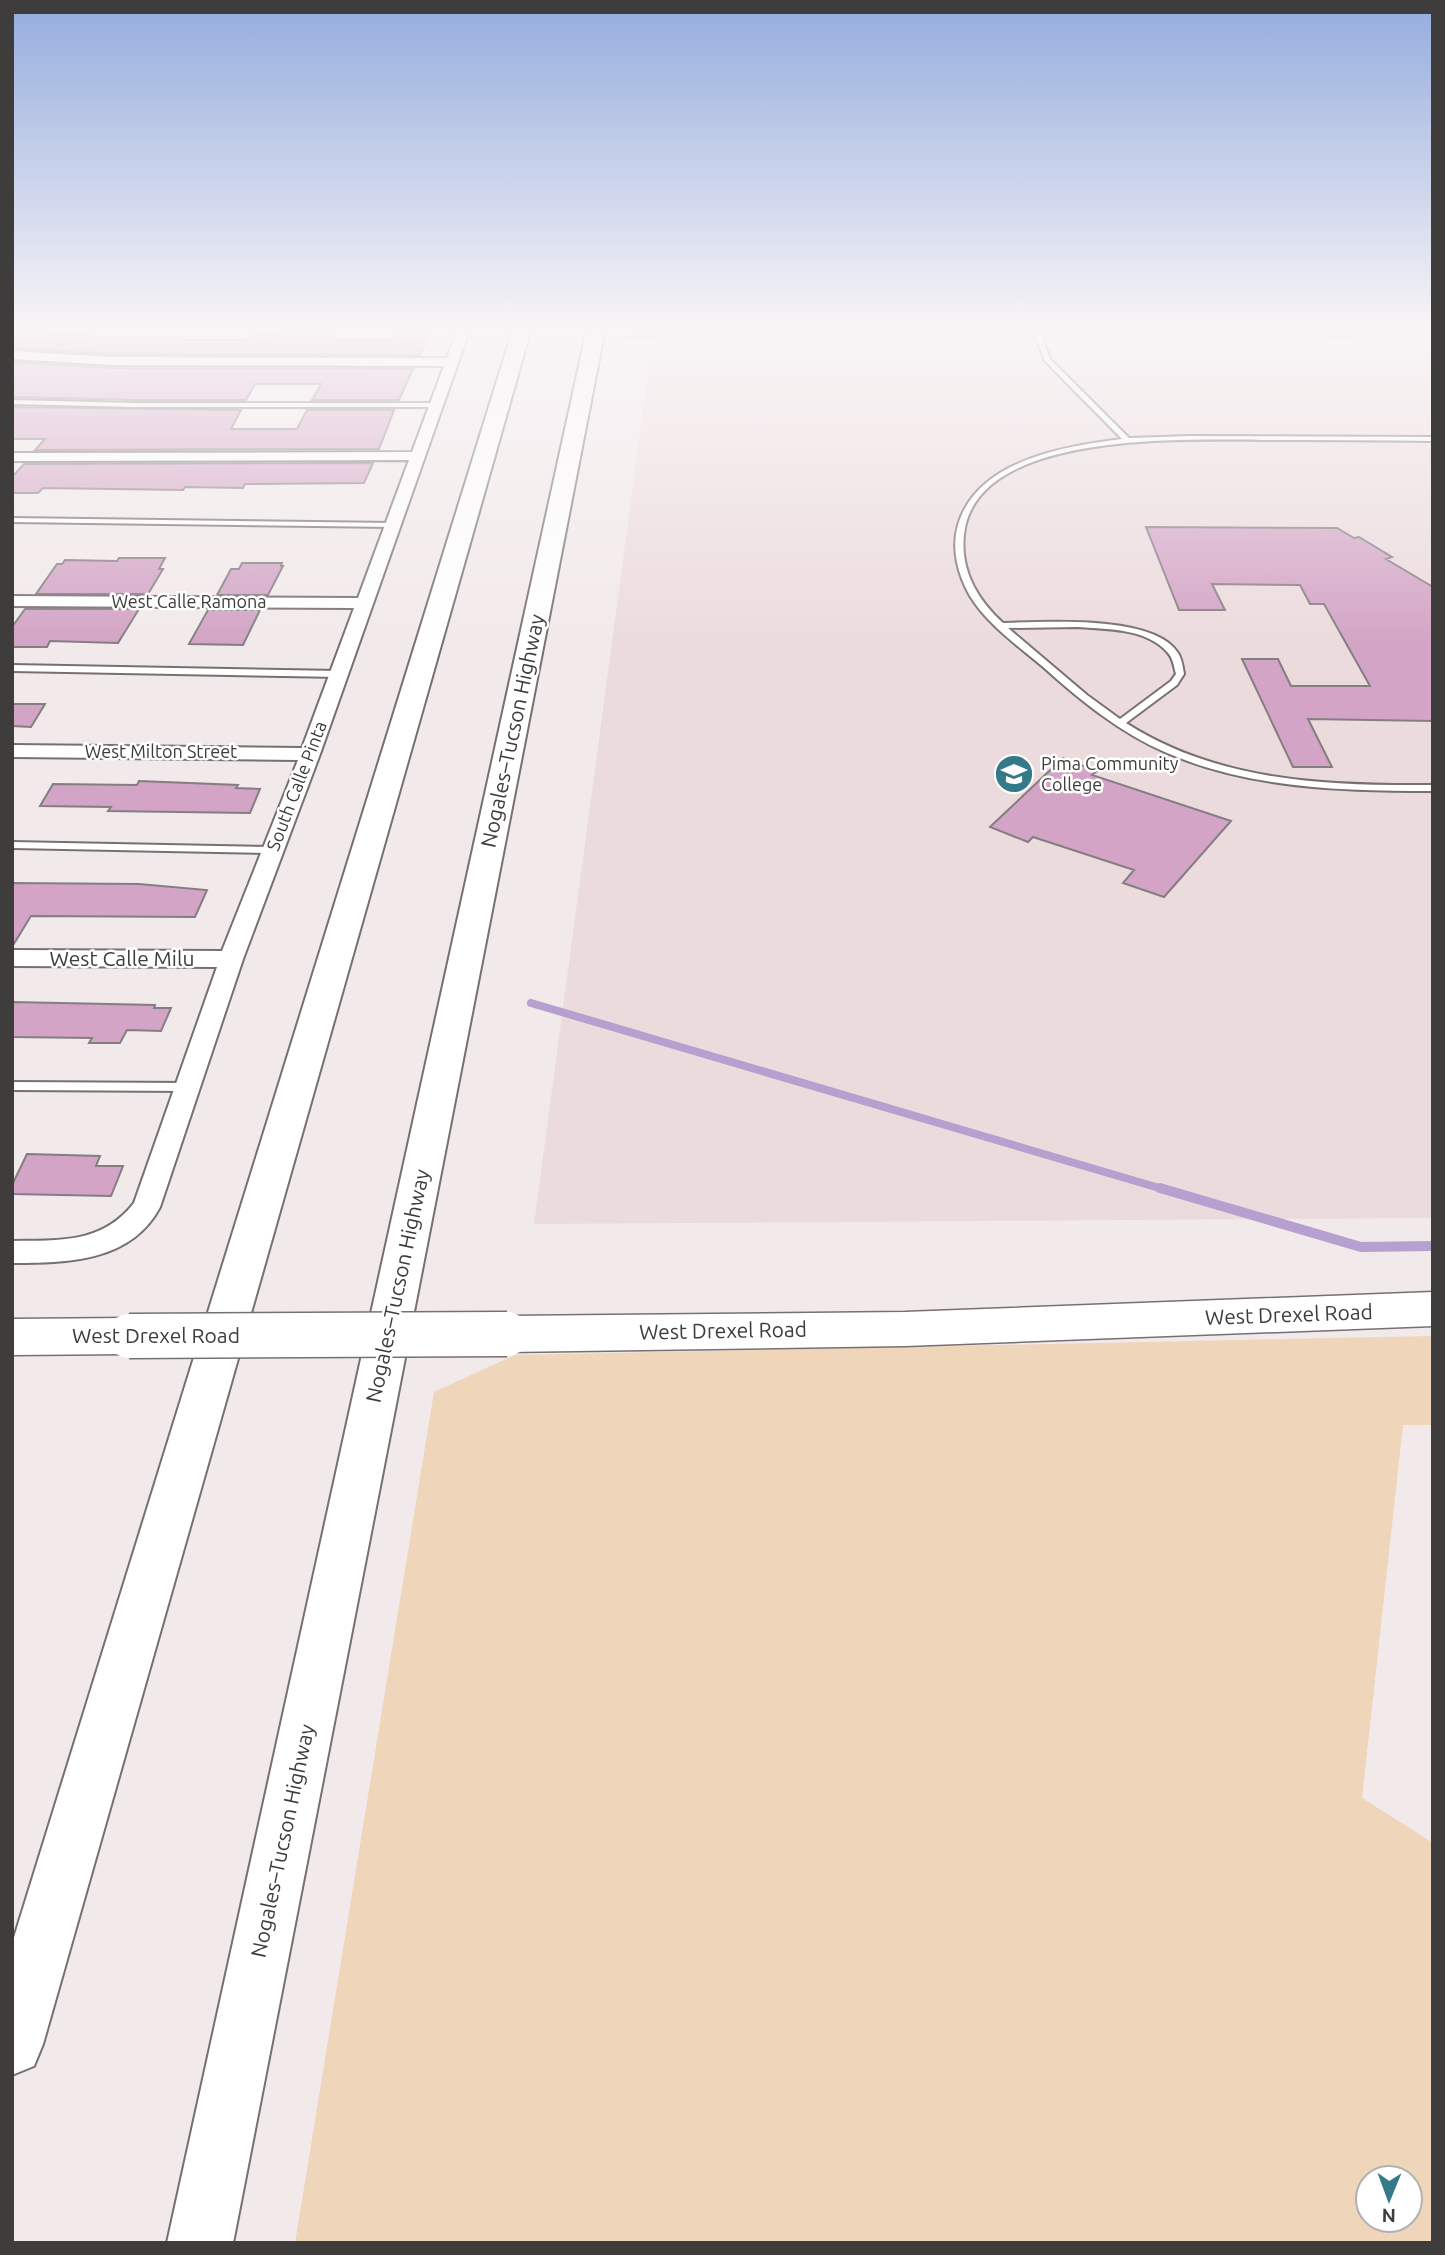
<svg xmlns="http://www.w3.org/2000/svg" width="1445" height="2255" font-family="Ubuntu,sans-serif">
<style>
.built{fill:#ecdbdd}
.green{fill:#efd5ba;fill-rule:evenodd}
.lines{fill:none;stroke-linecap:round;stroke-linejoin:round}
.stream-far2{stroke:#b6a0cf;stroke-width:5}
.stream-far1{stroke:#b6a0cf;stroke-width:8}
.stream{stroke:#b6a0cf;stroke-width:10}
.building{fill:#d3a4c5;stroke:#847e82;stroke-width:2}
.lane-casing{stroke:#777071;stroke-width:4}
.street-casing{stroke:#777071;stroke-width:4}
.secondary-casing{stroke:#777071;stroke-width:3}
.highway-casing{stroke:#777071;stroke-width:4}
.lane{fill:#fff;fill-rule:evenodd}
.street{fill:#fff;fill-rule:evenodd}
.secondary{fill:#fff;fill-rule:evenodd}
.highway{fill:#fff;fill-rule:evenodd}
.secondary-bridge-casing{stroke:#777071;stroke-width:47;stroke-linecap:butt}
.secondary-bridge{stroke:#fff;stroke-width:44}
.labels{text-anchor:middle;stroke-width:5;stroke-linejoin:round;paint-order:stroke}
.far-street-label{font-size:18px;fill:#3f3c3c;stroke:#fff}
.far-poi-label{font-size:18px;fill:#3f3c3c;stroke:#fff;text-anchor:start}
.street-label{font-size:21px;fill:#3f3c3c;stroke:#fff}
</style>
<rect width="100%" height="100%" fill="#f2e9ea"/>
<path class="built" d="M654 329H1433V1218L534 1224Z"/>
<path class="green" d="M1433 1336V1425H1403L1362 1798 1433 1843V2243H295L434 1392 515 1355ZM1368 2178H1410V2220H1368Z"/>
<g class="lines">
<path class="stream-far2" d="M627 338H1319L1433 335"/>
<path class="stream-far1" d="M531 1003 1166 1190"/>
<path class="stream" d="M1160 1188 1361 1247 1433 1246"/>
</g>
<path class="building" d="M20 331H51L48 335H93L91 337H180L177 340H247L251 335 280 334 279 336H332L331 339 396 340 400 332H430L420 355 112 354 12 348V339Z
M12 362 112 368 413 369 399 400H312L321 384H255L246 400H135L12 397Z
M12 407 241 410 231 429H297L307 410H394L379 449 35 450 45 439H12Z
M373 463 364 483 245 484 243 488 185 487 183 490 43 488 38 493H12V477L24 464Z
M1146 527 1337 528 1354 538 1359 537 1392 557 1386 559 1433 587V721L1308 719 1332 767H1293L1242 659H1278L1291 686H1370L1324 604H1310L1300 585 1212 584 1225 610H1179Z
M119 558H165L159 569H163L148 594H36L57 564H62L65 560 117 561Z
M242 563H282L281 566H283L268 595H217L231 569H239Z
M25 609H139L118 643 50 641 47 647H12V627Z
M208 610H260L243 645 189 644Z
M12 704H45L31 727 12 726Z
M1063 758 1097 771 1092 775 1231 821 1164 897 1123 883 1134 870 1033 837 1028 842 990 827Z
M139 781 238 785 236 788 260 789 250 813 108 811 111 807 40 806 53 784 137 785Z
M12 883 139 884 207 890 195 917 31 916 12 947Z
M12 1002 155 1005 154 1008H171L161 1031 127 1030 120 1043H89L92 1038 12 1037Z
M27 1154 100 1156 96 1166H123L111 1196 12 1194V1185Z"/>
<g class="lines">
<g class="lane-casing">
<path id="lane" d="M1033 329H1039L1050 359 1129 438 1190 436 1433 437V441C1378 440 1323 440 1269 440 1193 440 974 428 964 535 960 571 978 600 1003 623 1044 622 1154 614 1178 653 1182 659 1183 668 1184 674L1177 685 1126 723C1218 782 1327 786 1433 785V791C1343 791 1251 789 1167 753 1120 733 1080 700 1042 666 1017 645 987 624 970 596 958 575 951 549 958 525 977 460 1065 446 1122 439L1045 361ZM1077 627C1106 629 1147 628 1168 653 1173 658 1174 667 1176 674L1171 681 1120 719 1087 695 1008 628Z
M12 400 135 403H436L439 405 436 407H135L12 404Z
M12 518 394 523 398 525 394 527 12 522Z
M12 665 340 671 344 674 340 677 12 671Z
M12 842 273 847 278 850 273 853 12 848Z
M12 1082 190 1083 196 1087 190 1091 12 1090Z"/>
</g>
<g class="street-casing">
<path id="street" d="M458 329H470L320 754 243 959 160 1207C131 1262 67 1263 12 1263V1241C60 1240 102 1244 134 1203L217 967 12 966V950L222 951 298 760 12 757V745L302 748 354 608 12 606V596L358 598 409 460 12 461V453L412 452 444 366 112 365 12 359V351L112 357 447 358Z"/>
</g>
<g class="secondary-casing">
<path id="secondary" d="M1433 1292V1326L905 1346 507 1352 492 1346 486 1334 492 1322 507 1316 905 1312Z
M129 1318 144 1324 150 1336 144 1348 129 1354 12 1355V1319Z"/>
</g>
<g class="highway-casing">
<path id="highway" d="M513 329H531L43 2044 34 2066 12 2075V1944Z
M587 329H605L233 2243H167Z"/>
</g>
<use href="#lane" class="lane"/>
<use href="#street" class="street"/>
<use href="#secondary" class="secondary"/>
<use href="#highway" class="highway"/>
<g class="secondary-bridge-casing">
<path id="secondary-bridge" d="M129 1336 507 1334"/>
</g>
<use href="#secondary-bridge" class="secondary-bridge"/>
</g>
<linearGradient id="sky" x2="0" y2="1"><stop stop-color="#94acde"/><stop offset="0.51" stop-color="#f9f5f6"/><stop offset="1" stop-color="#f9f5f6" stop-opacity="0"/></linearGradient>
<rect width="1445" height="645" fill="url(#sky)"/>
<defs>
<g id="university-disc" transform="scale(2.0125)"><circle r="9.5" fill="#357a89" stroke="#fff"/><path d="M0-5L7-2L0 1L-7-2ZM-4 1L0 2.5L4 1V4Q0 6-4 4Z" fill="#fff"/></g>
</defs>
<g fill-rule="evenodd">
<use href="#university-disc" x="1014" y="774"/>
</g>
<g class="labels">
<g class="far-street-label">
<text x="189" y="608">West Calle Ramona</text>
<text x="161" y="758">West Milton Street</text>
<text transform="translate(297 786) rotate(-69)" y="6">South Calle Pinta</text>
</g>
<g class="far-poi-label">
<text x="1041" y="770">Pima Community<tspan x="1041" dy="21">College</tspan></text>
</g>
<g class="street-label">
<text transform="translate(513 731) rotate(-78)" y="7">Nogales–Tucson Highway</text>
<text x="122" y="966">West Calle Milu</text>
<text transform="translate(398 1286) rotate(-78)" y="7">Nogales–Tucson Highway</text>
<text transform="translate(1289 1315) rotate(-2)" y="7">West Drexel Road</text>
<text transform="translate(723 1331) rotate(-1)" y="7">West Drexel Road</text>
<text x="156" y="1343">West Drexel Road</text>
<text transform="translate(283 1841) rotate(-78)" y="7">Nogales–Tucson Highway</text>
</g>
</g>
<rect width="1445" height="2255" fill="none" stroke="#3f3c3c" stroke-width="28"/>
<g transform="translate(1389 2199) rotate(181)"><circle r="33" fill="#ffffff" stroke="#b2b1b1" stroke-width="2"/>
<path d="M0-5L12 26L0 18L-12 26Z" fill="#357a89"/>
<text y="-10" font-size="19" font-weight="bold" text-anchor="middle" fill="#3f3c3c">N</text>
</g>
</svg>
